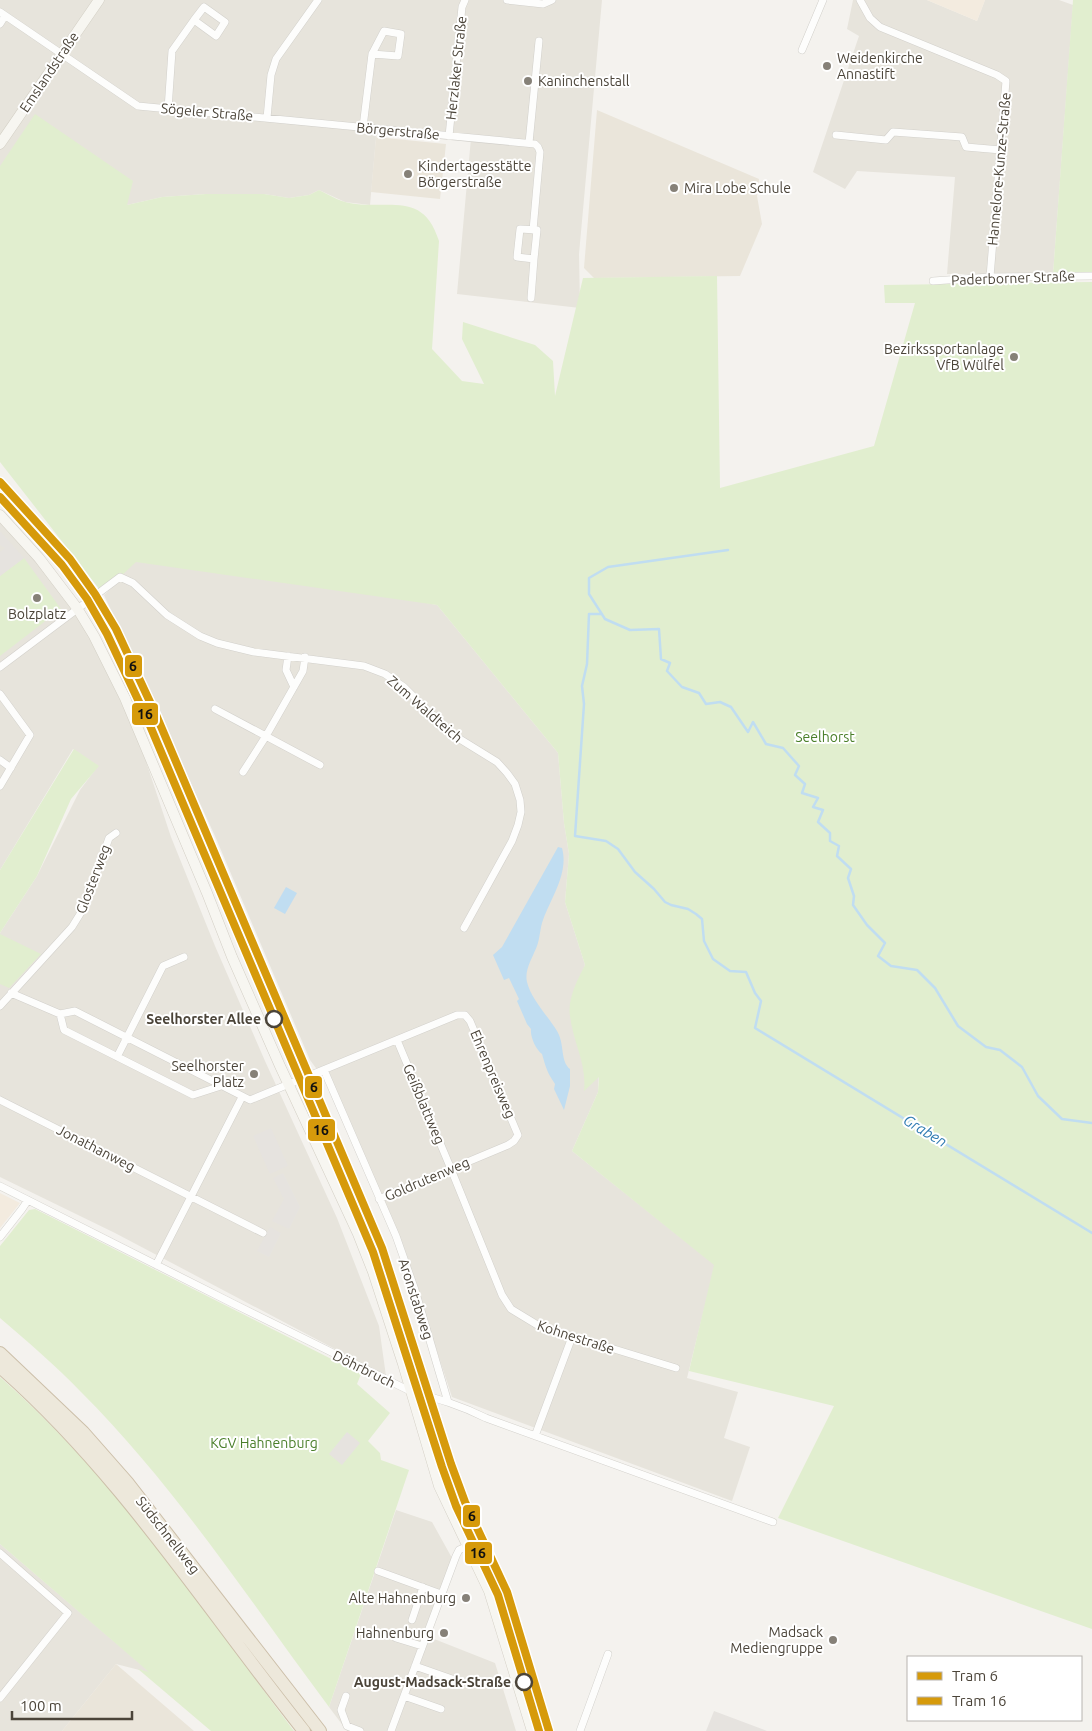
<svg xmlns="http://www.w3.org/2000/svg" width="1092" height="1731" font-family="Ubuntu,sans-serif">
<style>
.residential{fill:#e7e4dc}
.commercial{fill:#f3ebdf}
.education{fill:#eae5da}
.green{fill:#e1eecf}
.parking{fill:#e6e3df}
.water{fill:#c0ddf1}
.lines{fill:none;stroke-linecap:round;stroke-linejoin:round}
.stream{stroke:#c0ddf1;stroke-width:2.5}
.street-casing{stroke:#d2d0cb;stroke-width:8}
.secondary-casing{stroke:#d3cfc5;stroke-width:11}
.highway-casing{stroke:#ccbfa9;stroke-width:14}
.street{stroke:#fdfdfc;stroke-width:7}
.secondary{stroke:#f7f6f1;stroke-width:10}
.highway{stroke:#ede8db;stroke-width:12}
.tram-1-casing{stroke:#fff;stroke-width:11}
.tram-2-casing{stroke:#fff;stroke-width:11}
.tram-1{stroke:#d69a0b;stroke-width:8}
.tram-2{stroke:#d69a0b;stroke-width:8}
.poi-dot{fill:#868178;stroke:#fff;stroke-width:2}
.stop-dot{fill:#fff;stroke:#4b4439;stroke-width:2.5}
.labels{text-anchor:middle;stroke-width:4;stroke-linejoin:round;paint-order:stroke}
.poi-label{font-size:14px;fill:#4b4439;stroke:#fff;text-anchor:end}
.street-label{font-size:14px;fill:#4b4439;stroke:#fff}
.park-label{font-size:14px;fill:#4a7f2a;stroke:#fff}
.stop-label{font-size:14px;font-weight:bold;fill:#4b4439;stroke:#fff;text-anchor:end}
.water-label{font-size:15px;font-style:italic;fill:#2e7ab2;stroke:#fff}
.line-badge{stroke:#fff;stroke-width:2}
.pale-badge-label{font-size:14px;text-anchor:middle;font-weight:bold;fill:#111}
</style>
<rect width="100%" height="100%" fill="#f4f2ee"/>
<path class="residential" d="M0 0H602L579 254 580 308 457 294 471 138 380 129 376 137 370 205 345 202 319 190 309 195 289 198 264 194H206L162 197 127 205 0 177Z
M853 0H927L977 21 985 0H1059L1073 5 1053 274H947L955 177 857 171 845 189 813 172 859 36 847 29Z
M0 515 59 583 125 698 171 837 215 946 265 1061 337 1218 379 1326 386 1376 115 1233 0 1177V933L37 876 80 790 98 766 73 749 0 870Z
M136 548 437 605 558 753 564 823 569 854 565 902 585 965 574 992 599 1068 598 1092 572 1151 715 1265 687 1378 738 1392 724 1438 750 1447 732 1501 452 1397 415 1284 327 1083 310 1060 215 836 104 595 120 580Z
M396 1510 432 1522 452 1558 424 1635 495 1663 516 1731H347L329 1707Z
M0 1544 151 1673 116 1664 62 1731H0Z"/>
<path class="commercial" d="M927 0H985L977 21Z
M0 1193 20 1203 0 1228Z"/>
<path class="education" d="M597 110 759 179 757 196 762 224 740 276 594 278 584 268Z
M376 137 446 144 440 199 371 192Z
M116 1664 194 1731H62Z"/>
<path class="green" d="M1073 0H1092V274H1053Z
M35 114 133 181 127 205 162 197 206 194H264L289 198 309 195 319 190C331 196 342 203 356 204 393 208 424 193 439 241L432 349 462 381 484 384 462 339 463 322 535 345 553 361 555 396 583 278 717 276 720 488 874 446 915 303H885L884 285 1092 282V1629L778 1518 834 1406 689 1371 714 1265 572 1151 598 1092 599 1077 584 1091C587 1064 573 1042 570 1016 567 999 578 979 585 965L565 902 569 854 564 823 558 753 437 605 136 562 120 577 100 590 0 462V166Z
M24 558 61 609 0 656V576Z
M74 749 99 766 71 799 37 876 0 933V870Z
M0 934 41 954 9 988 0 984Z
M35 1209 361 1374 357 1384 390 1413 368 1441 380 1453 381 1460 409 1470 329 1707C249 1600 176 1487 81 1392 56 1366 28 1342 0 1318V1246L29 1210Z
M0 1377C50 1421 95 1471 138 1522 193 1589 241 1662 294 1731H211L138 1669 149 1672 0 1544Z"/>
<path class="parking" d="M0 531 24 558 0 576V552L5 548 0 545Z
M271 1128 288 1166 270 1174 253 1136Z
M283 1173 300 1207 289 1229 272 1221 284 1199 273 1178Z
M270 1227 281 1233 269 1257 257 1251Z
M347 1432 360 1443 342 1465 329 1454Z
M714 1711 767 1731H706Z"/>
<path class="water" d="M558 847 562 848C569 873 551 898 543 920 540 928 540 938 537 946 533 957 524 970 527 982 531 999 548 1016 557 1031 565 1044 560 1061 570 1069V1086L564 1110 554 1089 555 1084C547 1072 546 1068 542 1054 536 1050 530 1037 531 1029L527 1024 517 1001 519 999 509 978 504 980 493 955 502 947Z
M286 887 297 893 285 914 274 908Z"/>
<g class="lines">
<path class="stream" d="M728 550 608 567 589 578V594L605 619 630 630 659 629 661 659 670 663 667 671 682 687 699 693 706 704 720 702 731 707 748 732 753 722 766 744 783 748 799 766 795 775 805 784 802 793 818 798 813 807 823 810 818 822 830 833V841L839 846 837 856 851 869 848 878 854 896 853 905 867 925 885 943 878 956 891 966 917 970 935 988 958 1026 986 1047 1000 1050 1022 1067 1038 1096 1062 1119 1092 1123
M602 614H589L587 664 582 686 584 704 575 836 606 841 618 849 635 872 654 889 665 902 671 905 688 909 696 914 702 919 704 941 713 959 730 971 746 972 755 993 761 1001 755 1028 1092 1233"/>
<g class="street-casing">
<path id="street" d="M507 0 543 4 552 0
M860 0 870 18 880 27 997 75 1006 81 990 277
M0 12 138 106 535 144 538 147 540 152 533 230
M0 24 5 16
M802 50 823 0
M168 109 172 51 194 20 216 36 225 22 204 7 194 20
M267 118 271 75 276 59 318 0
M363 127 372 54 384 31 401 34 398 56 372 54
M836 135 886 140 893 132 962 137 966 147 1001 150
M449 136 462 7 465 0
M529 143 539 41
M520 229 537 230 534 259 517 257Z
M933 281 990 277 1092 276
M531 298 534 259
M288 656 286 670 294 687
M0 667 120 577 133 583 167 615 200 636 217 643 254 652 364 666 385 674 404 687 450 733 497 762 507 773 515 784 520 800 521 812 518 825 512 841 464 928
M0 694 30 735 0 786
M215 709 320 765
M0 760 11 768
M243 772 266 736 303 671 305 657
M11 993 60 1014 75 1011 250 1100 457 1015H465L470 1021 518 1135 514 1141 508 1145 379 1199
M0 1006 72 927 85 906 109 838 116 833
M60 1014 64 1030 193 1095 221 1086
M397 1040 451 1169 502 1295 511 1309 539 1326 676 1368
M117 1057 163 966 184 957
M324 1070 396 1236 415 1290 448 1402
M0 1100 263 1233
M0 1186 232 1303 412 1392C439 1399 460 1405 486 1418L773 1522
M0 1237 22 1209 28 1200
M156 1265 242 1097
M535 1436 572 1337
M0 1553 68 1613 0 1698
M378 1571 441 1594
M412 1620 423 1587
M396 1638 422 1646
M415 1666 452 1679
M346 1696 341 1710 347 1726 360 1731
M404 1696 441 1709
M391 1731 456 1556 459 1550 468 1546
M580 1731 608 1654"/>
</g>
<g class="secondary-casing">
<path id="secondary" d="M0 144 99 0
M0 515 39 558 77 608 94 636 125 698 207 893 232 957 280 1066 358 1234 373 1272 403 1364 439 1486 489 1591 532 1731"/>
</g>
<g class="highway-casing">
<path id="highway" d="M0 1353 83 1432 127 1482 320 1731
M0 1367C120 1472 206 1608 304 1731"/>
</g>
<use href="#street" class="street"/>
<use href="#secondary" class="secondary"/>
<use href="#highway" class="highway"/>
<g class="tram-1-casing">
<path id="tram-1" d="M0 482 70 559 95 594 116 629 157 717 382 1248 451 1464 465 1502 507 1592 549 1731"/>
</g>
<g class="tram-2-casing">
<path id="tram-2" d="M0 497 62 565 87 599 107 634 148 721 373 1252 442 1467 456 1506 498 1595 539 1731"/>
</g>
<use href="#tram-1" class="tram-1"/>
<use href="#tram-2" class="tram-2"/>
</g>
<g class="poi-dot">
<circle cx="827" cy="66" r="5"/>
<circle cx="528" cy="81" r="5"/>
<circle cx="408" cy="174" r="5"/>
<circle cx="674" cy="188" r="5"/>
<circle cx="1014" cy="357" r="5"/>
<circle cx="37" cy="598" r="5"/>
<circle cx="254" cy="1074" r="5"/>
<circle cx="466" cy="1598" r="5"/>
<circle cx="444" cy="1633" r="5"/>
<circle cx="833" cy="1640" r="5"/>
</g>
<g class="stop-dot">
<circle cx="274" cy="1019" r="8"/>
<circle cx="524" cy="1682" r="8"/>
</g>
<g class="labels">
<g class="poi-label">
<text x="837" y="63" text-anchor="start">Weidenkirche<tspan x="837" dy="16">Annastift</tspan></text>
<text x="538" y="86" text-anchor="start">Kaninchenstall</text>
<text x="418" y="171" text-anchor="start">Kindertagesstätte<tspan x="418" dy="16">Börgerstraße</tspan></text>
<text x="684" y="193" text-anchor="start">Mira Lobe Schule</text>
<text x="1004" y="354">Bezirkssportanlage<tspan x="1004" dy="16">VfB Wülfel</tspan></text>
<text x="37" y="619" text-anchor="middle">Bolzplatz</text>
<text x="244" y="1071">Seelhorster<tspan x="244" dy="16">Platz</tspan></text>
<text x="456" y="1603">Alte Hahnenburg</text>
<text x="823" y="1637">Madsack<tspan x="823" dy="16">Mediengruppe</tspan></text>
<text x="434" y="1638">Hahnenburg</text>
</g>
<g class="street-label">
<text transform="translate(456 68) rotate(-84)" y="5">Herzlaker Straße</text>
<text transform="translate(49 72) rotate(-56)" y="5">Emslandstraße</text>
<text transform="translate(207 112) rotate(5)" y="5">Sögeler Straße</text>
<text transform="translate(398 131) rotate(5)" y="5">Börgerstraße</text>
<text transform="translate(999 169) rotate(-85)" y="5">Hannelore-Kunze-Straße</text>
<text transform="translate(1013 278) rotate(-2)" y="5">Paderborner Straße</text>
<text transform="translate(425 709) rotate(41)" y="5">Zum Waldteich</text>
<text transform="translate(93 879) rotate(-69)" y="5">Glosterweg</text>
<text transform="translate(493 1074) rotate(67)" y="5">Ehrenpreisweg</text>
<text transform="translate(424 1104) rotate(67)" y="5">Geißblattweg</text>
<text transform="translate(96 1148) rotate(27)" y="5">Jonathanweg</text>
<text transform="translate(427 1179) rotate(-23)" y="5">Goldrutenweg</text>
<text transform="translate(416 1299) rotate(72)" y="5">Aronstabweg</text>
<text transform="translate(576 1337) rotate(18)" y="5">Kohnestraße</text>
<text transform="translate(364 1369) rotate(26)" y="5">Döhrbruch</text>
<text transform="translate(168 1535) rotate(52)" y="5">Südschnellweg</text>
</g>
<g class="park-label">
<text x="825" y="742">Seelhorst</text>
<text x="264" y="1448">KGV Hahnenburg</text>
</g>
<g class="stop-label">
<text x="261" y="1024">Seelhorster Allee</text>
<text x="511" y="1687">August-Madsack-Straße</text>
</g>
<g class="water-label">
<text transform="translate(925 1131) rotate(31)" y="5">Graben</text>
</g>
</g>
<g class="line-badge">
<rect x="124" y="654" width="19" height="24" rx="5" fill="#d69a0b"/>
<rect x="131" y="702" width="28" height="24" rx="5" fill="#d69a0b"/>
<rect x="304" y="1075" width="19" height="24" rx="5" fill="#d69a0b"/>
<rect x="307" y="1118" width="29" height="24" rx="5" fill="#d69a0b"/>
<rect x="462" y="1504" width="19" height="24" rx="5" fill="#d69a0b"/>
<rect x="464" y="1541" width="29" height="24" rx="5" fill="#d69a0b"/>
</g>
<g class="pale-badge-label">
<text x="133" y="671">6</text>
<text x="145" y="719">16</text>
<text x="314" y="1092">6</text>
<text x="321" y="1135">16</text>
<text x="472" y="1521">6</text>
<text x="478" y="1558">16</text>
</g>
<rect x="907" y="1656" width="175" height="65" fill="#ffffff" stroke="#b7b4b0"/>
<rect x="917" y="1672" width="25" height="8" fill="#d69a0b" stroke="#b7b4b0"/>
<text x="952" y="1681" font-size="15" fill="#4b4439">Tram 6</text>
<rect x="917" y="1697" width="25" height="8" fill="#d69a0b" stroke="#b7b4b0"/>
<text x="952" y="1706" font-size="15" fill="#4b4439">Tram 16</text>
<path d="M12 1711v8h120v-8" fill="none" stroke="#4b4439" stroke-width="2.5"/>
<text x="20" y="1711" font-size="15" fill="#4b4439" stroke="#ffffff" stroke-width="4" paint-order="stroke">100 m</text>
</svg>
